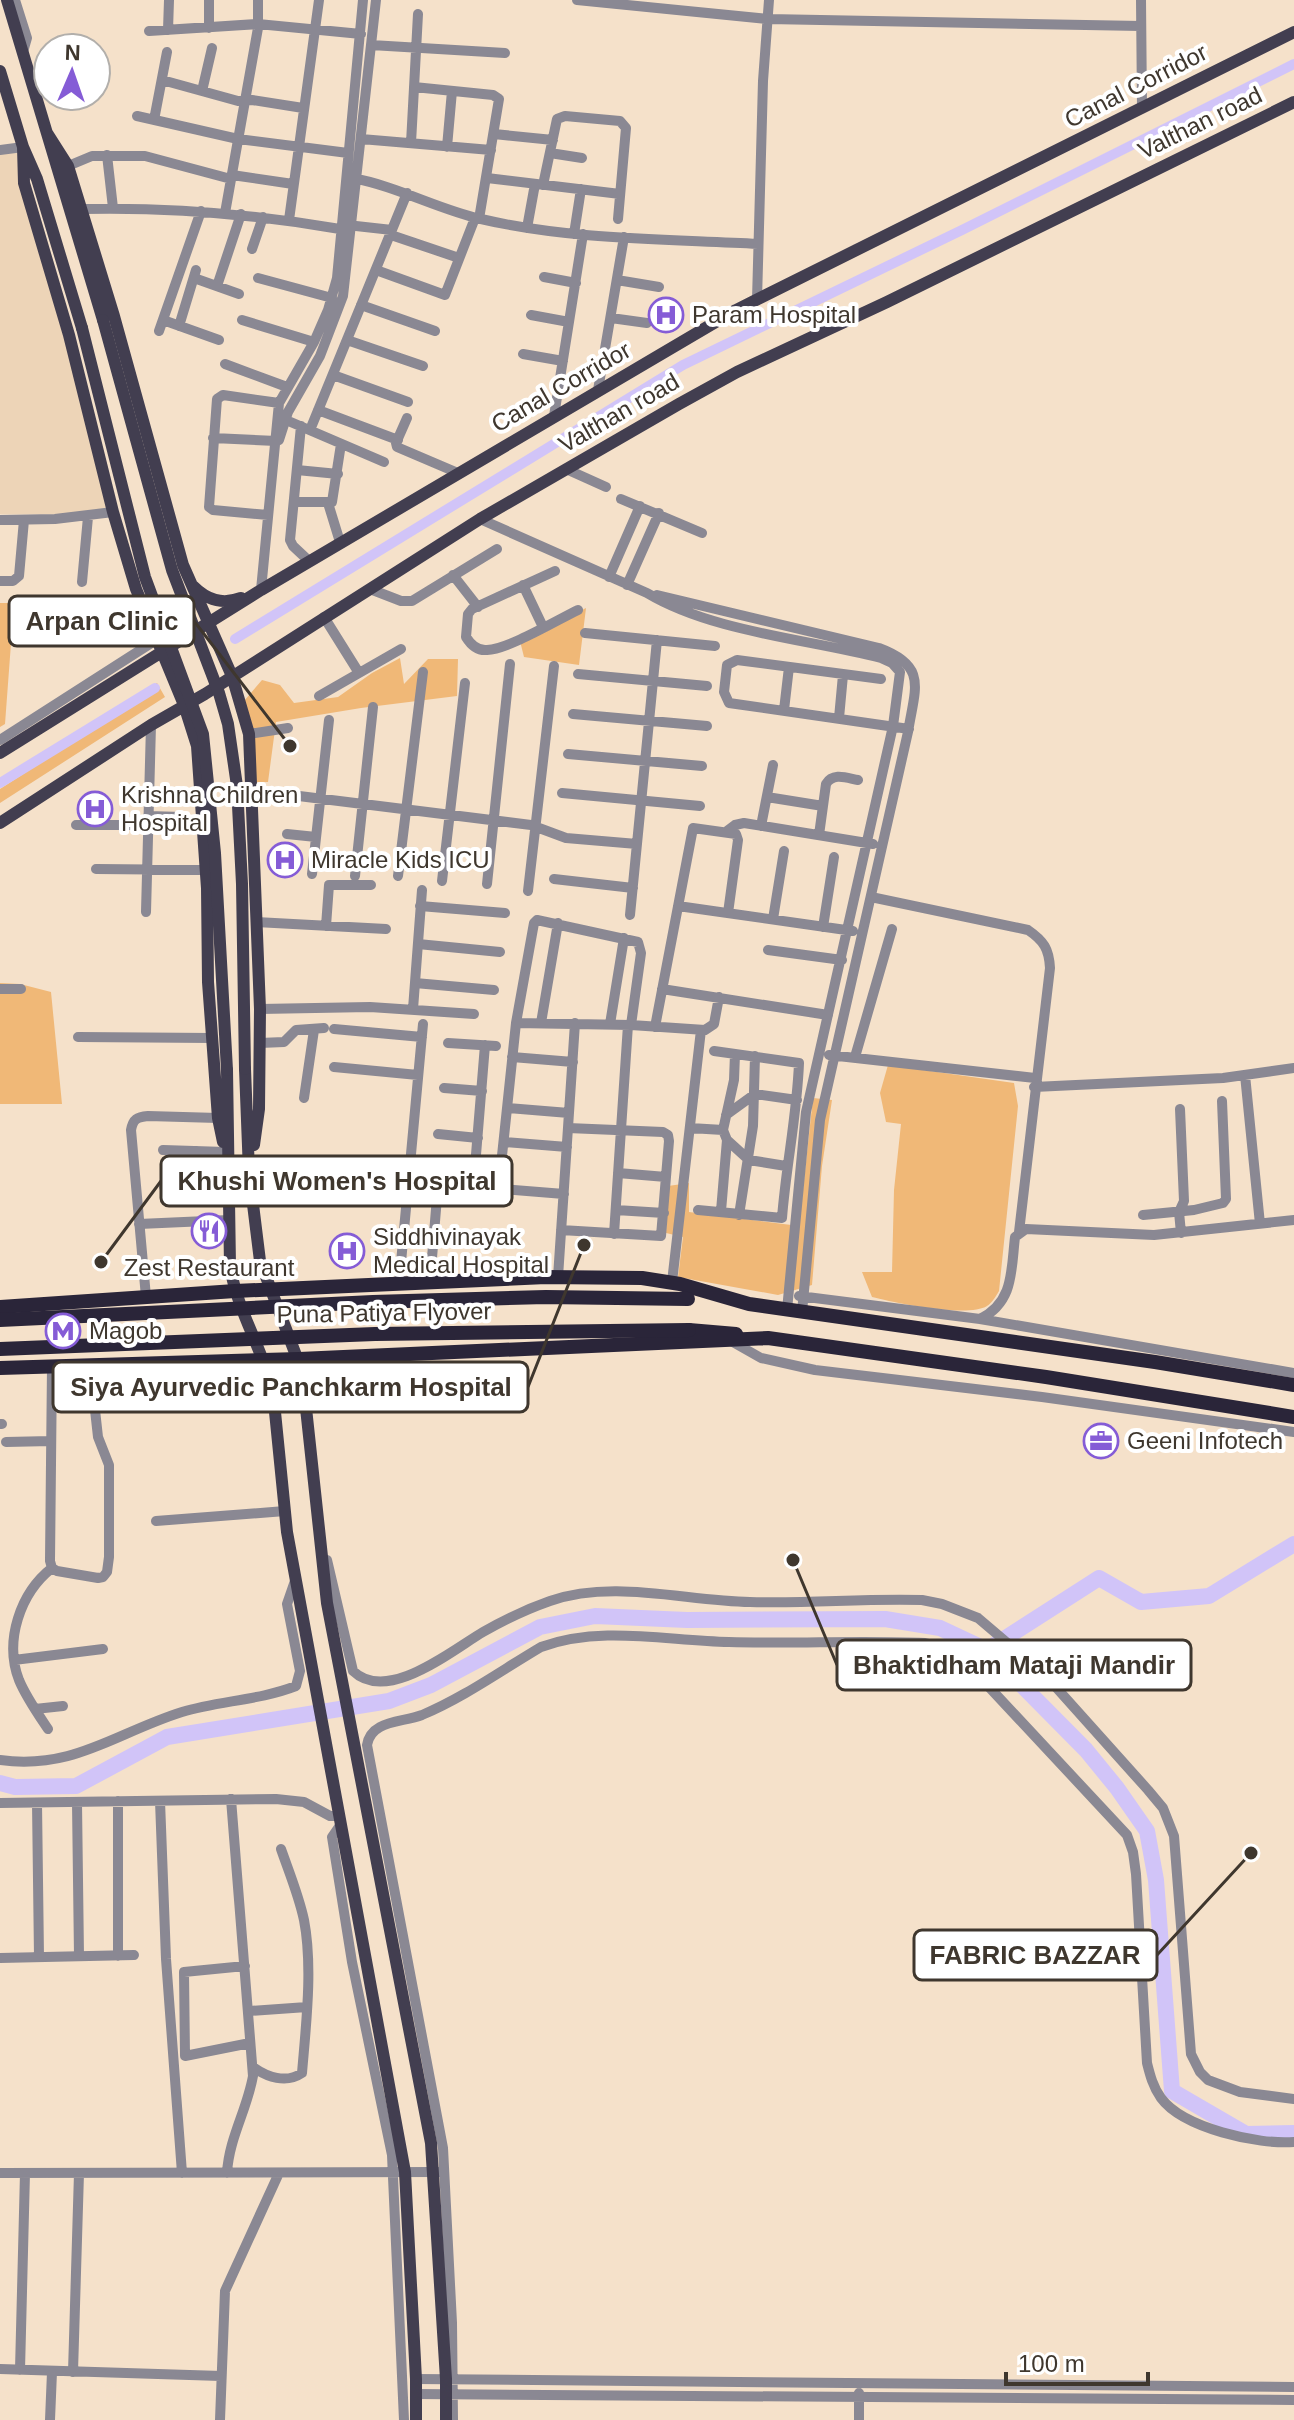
<svg xmlns="http://www.w3.org/2000/svg" width="1294" height="2420" font-family="Helvetica,sans-serif">
<style>
.built{fill:#edd4b7}
.green{fill:#f0b877}
.lines{fill:none;stroke-linecap:round;stroke-linejoin:round}
.canal{stroke:#d1c4f8;stroke-width:10}
.river{stroke:#d1c4f8;stroke-width:16}
.minor{stroke:#8a8893;stroke-width:10}
.major{stroke:#423e50;stroke-width:12}
.highway{stroke:#2a2539;stroke-width:14}
.major-bridge{stroke:#423e50;stroke-width:12}
.highway-bridge{stroke:#2a2539;stroke-width:14}
.labels{text-anchor:middle;stroke-width:8;stroke-linejoin:round;paint-order:stroke}
.street-label{font-size:24px;fill:#3f372e;stroke:#fff}
.poi-label{font-size:24px;fill:#3f372e;stroke:#fff;text-anchor:start}
.leader{fill:none;stroke:#3f372e;stroke-width:3}
.callout-dot{fill:#3f372e;stroke:#fff;stroke-width:3}
.callout{fill:#fff;stroke:#3f372e;stroke-width:3}
.callout-label{font-size:26px;text-anchor:middle;font-weight:bold;fill:#3f372e}
</style>
<rect width="100%" height="100%" fill="#f5e1ca"/>
<path class="built" d="M21 150 66 342 108 508 63 514H0V152Z"/>
<path class="green" d="M0 603H14L5 724 0 727Z
M586 608 579 665 524 657 520 641Z
M400 658 404 684 428 659H458L457 696 361 708 276 722 268 782H254L253 727 244 701 262 680 280 685 294 703 338 697 372 673Z
M157 683 165 697 0 803V789L104 722Z
M0 983 20 984 51 992 62 1104H0Z
M888 1065 1014 1083 1018 1106 999 1291C996 1296 992 1303 987 1306 968 1318 895 1303 872 1297L862 1272H892L894 1190 901 1124 886 1122 880 1093Z
M813 1098 832 1100 822 1166 812 1285 778 1295 678 1277 683 1237 666 1233 668 1186 689 1183V1212L799 1226Z"/>
<g class="lines">
<path class="canal" d="M235 639 683 365 962 230 1294 64
M0 783 155 688"/>
<path class="river" d="M990 1648 1099 1578 1141 1602 1209 1596 1294 1544
M0 1783 15 1787 76 1786 167 1737 389 1701 431 1685 540 1627 595 1616 687 1620 885 1619 940 1628 987 1650 1086 1750 1117 1788 1147 1831 1156 1880 1172 2091 1246 2134 1294 2133"/>
<path class="minor" d="M15 0 27 38 23 52
M577 0 768 19 1141 26
M1141 0 1142 108
M209 28V0
M168 30 169 0
M149 31 258 24 361 34
M371 45 505 53
M162 80 238 101 252 100 303 108
M414 87 493 95 499 99 479 219
M202 91 212 48
M137 116 238 139 348 153
M154 120 167 52
M494 134 553 140
M361 139 491 150
M411 143 418 14
M447 147 452 91
M0 150 23 147
M550 153 582 158
M107 155 113 208
M68 166 92 156H145L231 179
M232 175 293 184
M352 178C397 186 437 209 481 219 571 240 666 239 758 244
M487 178 620 194
M543 185 557 119 565 116 620 121 626 128 618 219
M81 209C169 207 254 214 340 229
M225 213 258 28V0
M289 220 319 0
M347 225 392 230
M527 228 535 184
M574 234 581 189
M391 235 459 258
M252 249 263 217
M376 270 445 295 475 218
M544 277 576 283
M194 278 239 294
M258 278 332 298
M617 280 659 287
M217 286 241 214
M757 300 763 81 769 0
M361 305 435 331
M531 315 569 322
M611 318 647 323
M163 320 219 340
M242 320 314 342
M179 326 196 270
M159 331 201 211
M347 340 423 366
M523 354 563 361
M225 364 287 387
M333 375 408 402
M598 390 624 237
M318 410 398 440
M554 416 583 234
M407 418 396 443 397 447 458 473
M286 420 384 462
M301 426 290 540 293 546 309 561
M310 430 407 193
M213 438 276 441
M279 440 288 412 320 356 343 296 376 0
M566 469 606 487
M297 470 338 474
M621 499 702 533
M294 502H332L341 444
M328 503 340 542
M268 515 213 510 209 507 217 399 223 395 279 403
M480 519 647 593C712 632 808 639 881 658L892 663 900 672 893 726 806 1112 787 1310
M0 520 55 519 113 512
M555 571 472 609 468 614 466 637C471 645 478 651 487 650 509 649 557 620 578 610
M453 575 478 607
M609 577 640 506
M0 581H13L19 576 24 520
M82 582 88 517
M523 585 543 627
M627 585 659 513
M370 589 401 601H412L497 549
M261 590 279 403 314 342 328 310 337 278 363 0
M657 595 879 648C928 666 915 688 908 732L820 1120 802 1312
M324 617 359 673
M585 633 715 646
M578 674 707 686
M881 679 737 660 727 665 724 692 729 703 909 729
M319 696 401 649
M784 710 789 667
M573 714 707 726
M839 718 843 675
M249 734 288 728
M0 740 156 640
M568 754 702 766
M251 790 531 825 566 838 637 844
M562 793 700 806
M767 797 823 806
M148 816 182 817
M76 825H148
M761 826 773 765
M727 831 735 825 744 823 873 844
M287 834 316 837
M819 835 826 784C833 772 847 778 858 780
M96 869 206 870
M312 874 329 720
M355 876 373 707
M398 876 423 672
M554 879 633 888
M442 881 465 683
M487 884 510 664
M528 891 554 666
M871 897 1028 930C1044 941 1049 949 1050 968L1019 1232
M420 906 505 913
M678 906 853 931
M146 912 151 725
M630 915 657 640
M773 919 784 851
M256 922 386 929
M326 926 329 885H371
M823 927 834 857
M418 944 500 952
M768 950 842 960
M415 983 494 990
M0 989H21
M662 989 828 1015
M260 1009 370 1007 474 1014
M413 1009 422 890
M516 1023 631 1025 705 1030 714 1024 719 997
M541 1023 558 923
M610 1024 624 938
M655 1027 693 828 736 834 738 840 728 913
M334 1029 422 1037
M78 1037 212 1038
M260 1043 284 1042 296 1030 324 1028
M448 1043 496 1046
M829 1055 1035 1078
M512 1057 573 1062
M855 1057 892 929
M334 1067 418 1075
M1245 1075 1260 1224
M1034 1087 1223 1078 1294 1068
M444 1088 482 1091
M304 1098 314 1030
M507 1108 569 1113
M1180 1109 1184 1201 1179 1212 1181 1233
M726 1115 755 1094 797 1100
M690 1128 723 1130
M438 1134 478 1138
M727 1140 749 1160 786 1166
M504 1142 567 1147
M163 1150 225 1152
M618 1173 666 1177
M164 1187 229 1189
M196 1188V1151
M564 1194 503 1189 499 1184 516 1023 534 923 537 920 638 942 641 953 631 1025
M616 1210 664 1213
M698 1210 782 1218C786 1166 797 1115 799 1063L714 1051
M721 1211 727 1140 723 1130 734 1080 735 1054
M739 1215 753 1126 755 1056
M1143 1215 1194 1210 1223 1203 1226 1199 1222 1101
M139 1224 229 1220
M561 1230 661 1236 669 1141 668 1135 663 1132 568 1128
M614 1234 628 1025
M558 1277 575 1023
M430 1282 438 1185 443 1182 470 1184 474 1179 485 1045
M672 1282 701 1030
M399 1284 423 1024
M799 1296 980 1319 1294 1373
M146 1297 131 1130C133 1119 137 1117 148 1116L218 1118
M980 1319C1014 1302 1011 1271 1015 1237L1026 1229 1154 1235 1294 1220
M731 1341 761 1358 815 1370 1042 1397 1294 1432
M52 1366 50 1561 52 1568 57 1571 98 1578 103 1577 107 1572 109 1557V1465L98 1437 90 1365
M0 1424H2
M6 1442 51 1441
M156 1521 285 1511
M327 1560 353 1671C387 1704 451 1651 483 1632 504 1620 527 1609 550 1601 613 1579 685 1601 750 1602 807 1604 865 1598 922 1600L942 1604 978 1618 1045 1675 1148 1790 1163 1808 1174 1836 1191 2054 1200 2072 1208 2080 1240 2092 1294 2099
M14 1660 103 1649
M35 1709 63 1706
M48 1729C38 1714 26 1697 19 1680 4 1641 20 1593 52 1568
M0 1760C74 1770 115 1733 182 1712 219 1701 260 1700 296 1686L300 1671 287 1604 295 1581
M160 1801 166 1959 182 2173
M0 1803 276 1799 304 1802 330 1816H340
M37 1803 39 1957
M77 1803 79 1956
M341 1824 332 1837 352 1962 392 2155 404 2420
M118 1956V1801
M0 1958 134 1955
M245 1966 184 1972 185 2056 250 2043
M249 2011 307 2007
M253 2067C267 2077 286 2084 302 2073 306 2025 313 1967 304 1920 299 1896 289 1872 281 1849
M0 2173 438 2172
M227 2173C229 2138 247 2110 253 2076L231 1799
M0 2369 221 2376
M20 2370 25 2173
M73 2372 79 2173
M416 2379 1294 2387
M416 2394 1294 2400
M50 2420 52 2372
M220 2420 225 2291 279 2173
M453 2420 452 2323 443 2148 367 1745C371 1720 401 1723 422 1715 463 1698 502 1670 541 1647 601 1625 667 1641 729 1642 795 1644 860 1640 925 1643L946 1648 962 1658 1127 1835 1133 1852 1136 1874 1147 2063C1150 2075 1153 2087 1161 2098 1183 2128 1258 2145 1294 2142
M859 2420V2393"/>
<path class="major" d="M7 0 103 320
M0 71 23 147 37 179 82 328
M47 133 68 166 114 316 183 565 232 676 249 734 260 1009 259 1109 254 1145
M23 147 24 183 69 335 113 512 136 589 184 705 197 746 207 888 208 982 218 1118 223 1142
M193 586C207 600 222 605 241 598
M0 753 261 590 736 310 1294 32
M0 823 151 725 205 694 480 519 679 404 737 372 887 302 1294 102
M245 1069 249 1172 260 1261 302 1371 327 1603 431 2143 446 2379V2420
M227 1070 230 1266C237 1311 263 1349 273 1392L287 1532 405 2172 416 2379V2420"/>
<path class="highway" d="M0 1307 235 1291 546 1277 642 1278 680 1284 749 1304 1155 1362 1294 1385
M689 1330 736 1334
M0 1368 299 1359 768 1338 1046 1377 1294 1417"/>
<path class="major-bridge" d="M103 320 172 570 219 693 228 724 237 786 242 884 245 1069
M82 328 145 577 203 734 215 853 227 1070"/>
<path class="highway-bridge" d="M0 1320 373 1302 546 1297 688 1299
M0 1349 375 1334 689 1330"/>
</g>
<defs>
<g id="hospital-ring" transform="scale(1.8)"><circle r="9.5" fill="#fff" stroke="#855cd6" stroke-width="1.5"/><path d="M-5-5h3v3.5h4V-5h3V5h-3V1.5h-4V5h-3Z" fill="#855cd6"/></g>
<g id="restaurant-ring" transform="scale(1.8)"><circle r="9.5" fill="#fff" stroke="#855cd6" stroke-width="1.5"/><path d="M-5-6h1v4h1v-4h1v4h1v-4h1v5L-1.5 .5V6h-2V.5L-5-1ZM5-6V6H3V1.5H1.5Q1.5-4 5-6Z" fill="#855cd6"/></g>
<g id="metro-ring" transform="scale(1.8)"><circle r="9.5" fill="#fff" stroke="#855cd6" stroke-width="1.5"/><path d="M-5.5 5V-5H-3L0 0L3-5H5.5V5H3V-.5L0 4L-3-.5V5Z" fill="#855cd6"/></g>
<g id="office-ring" transform="scale(1.8)"><circle r="9.5" fill="#fff" stroke="#855cd6" stroke-width="1.5"/><path d="M-6-3h4V-5.5h4V-3h4V5H-6ZM-1-4.5V-3h2v-1.5ZM-6 0V1H6V0Z" fill="#855cd6"/></g>
</defs>
<g fill-rule="evenodd">
<use href="#hospital-ring" x="666" y="315"/>
<use href="#hospital-ring" x="95" y="809"/>
<use href="#hospital-ring" x="285" y="860"/>
<use href="#restaurant-ring" x="209" y="1231"/>
<use href="#hospital-ring" x="347" y="1251"/>
<use href="#metro-ring" x="63" y="1331"/>
<use href="#office-ring" x="1101" y="1441"/>
</g>
<g class="labels">
<g class="street-label">
<text transform="translate(1136 86) rotate(-27)" y="8">Canal Corridor</text>
<text transform="translate(1200 123) rotate(-26)" y="8">Valthan road</text>
<text transform="translate(561 387) rotate(-30)" y="8">Canal Corridor</text>
<text transform="translate(619 413) rotate(-30)" y="8">Valthan road</text>
<text transform="translate(384 1313) rotate(-1)" y="8">Puna Patiya Flyover</text>
</g>
<g class="poi-label">
<text x="692" y="323">Param Hospital</text>
<text x="121" y="803">Krishna Children<tspan x="121" dy="28">Hospital</tspan></text>
<text x="311" y="868">Miracle Kids ICU</text>
<text x="373" y="1245">Siddhivinayak<tspan x="373" dy="28">Medical Hospital</tspan></text>
<text x="209" y="1276" text-anchor="middle">Zest Restaurant</text>
<text x="89" y="1339">Magob</text>
<text x="1127" y="1449">Geeni Infotech</text>
</g>
</g>
<path class="leader" d="M290 746L194 621M101 1262L161 1181M584 1245L528 1387M793 1560L837 1665M1251 1853L1157 1955"/>
<g class="callout-dot">
<circle cx="290" cy="746" r="8"/>
<circle cx="101" cy="1262" r="8"/>
<circle cx="584" cy="1245" r="8"/>
<circle cx="793" cy="1560" r="8"/>
<circle cx="1251" cy="1853" r="8"/>
</g>
<g class="callout">
<rect x="9" y="596" width="185" height="50" rx="8"/>
<rect x="161" y="1156" width="351" height="50" rx="8"/>
<rect x="53" y="1362" width="475" height="50" rx="8"/>
<rect x="837" y="1640" width="354" height="50" rx="8"/>
<rect x="914" y="1930" width="243" height="50" rx="8"/>
</g>
<g class="callout-label">
<text x="102" y="630">Arpan Clinic</text>
<text x="337" y="1190">Khushi Women's Hospital</text>
<text x="291" y="1396">Siya Ayurvedic Panchkarm Hospital</text>
<text x="1014" y="1674">Bhaktidham Mataji Mandir</text>
<text x="1035" y="1964">FABRIC BAZZAR</text>
</g>
<g transform="translate(72 72) rotate(2)"><circle r="38" fill="#ffffff" stroke="#b2afab" stroke-width="2"/>
<path d="M0-6L14 30L0 20L-14 30Z" fill="#855cd6"/>
<text y="-12" font-size="22" font-weight="bold" text-anchor="middle" fill="#3f372e">N</text>
</g>
<path d="M1006 2372v12h142v-12" fill="none" stroke="#3f372e" stroke-width="4"/>
<text x="1018" y="2372" font-size="24" fill="#3f372e" stroke="#ffffff" stroke-width="6" paint-order="stroke">100 m</text>
</svg>
